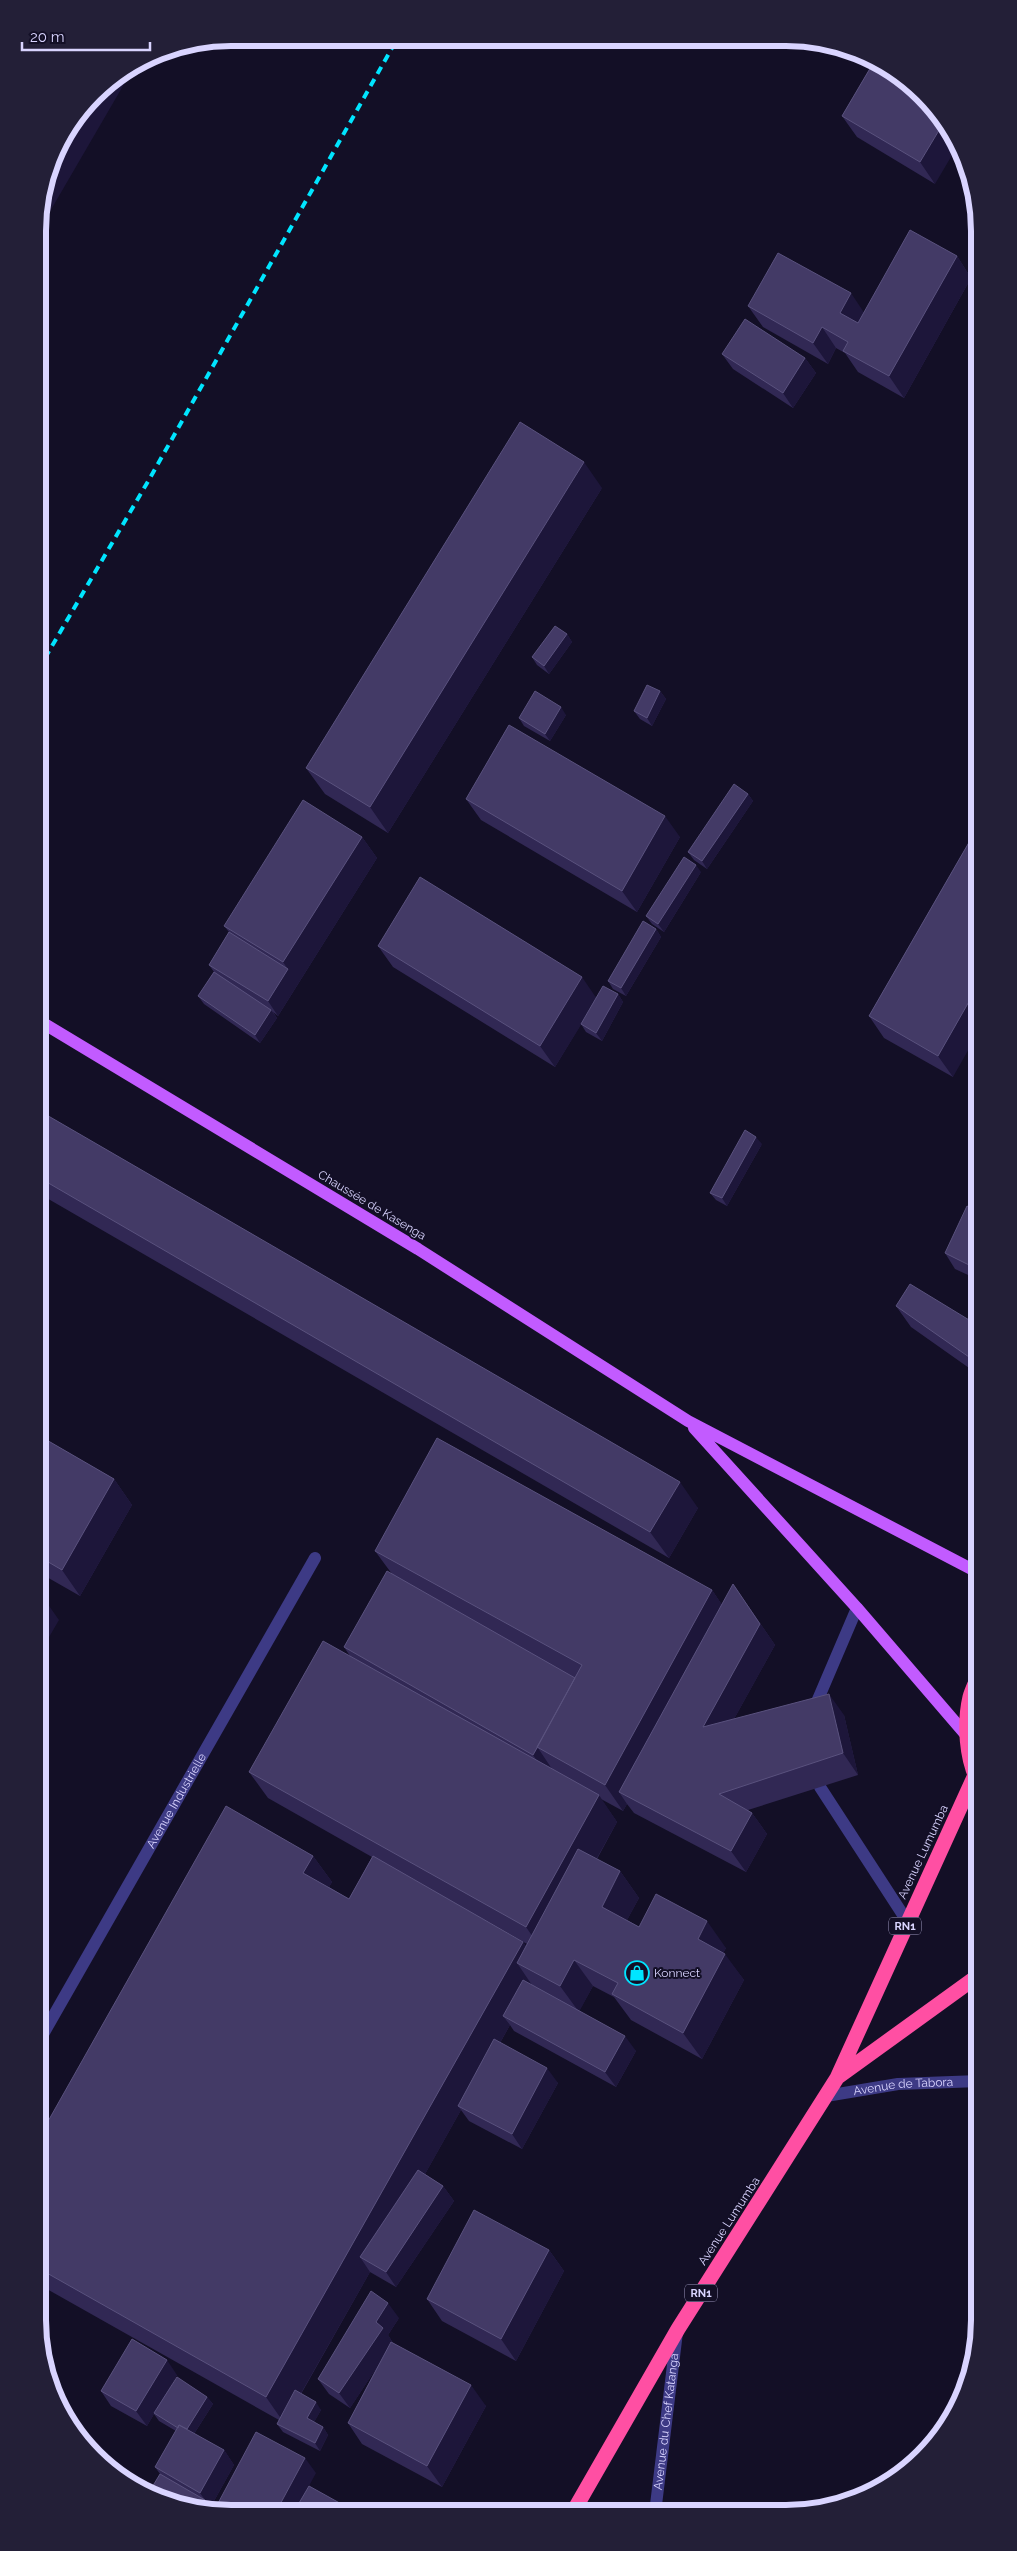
<svg xmlns="http://www.w3.org/2000/svg" width="1017" height="2551" font-family="Raleway,sans-serif">
<style>
.lines{fill:none;stroke-linecap:round;stroke-linejoin:round}
.minor{stroke:#3d3a85;stroke-width:12}
.major{stroke:#c25bff;stroke-width:12}
.highway{stroke:#ff4fa3;stroke-width:15}
.rail{stroke:#00e5ff;stroke-width:4;stroke-dasharray:8 6;stroke-linecap:butt}
.wall{fill:#312854;fill-rule:evenodd}
.shaded-wall{fill:#1d163a}
.building{fill:#433a66;stroke:#5a527e}
.labels{text-anchor:middle;stroke-width:4;stroke-linejoin:round;paint-order:stroke}
.shield{fill:#130f26;stroke:#9e99be;stroke-width:1}
.shield-label{font-size:11px;font-weight:bold;fill:#d9d4ff}
.street-label{font-size:12px;fill:#d9d4ff;stroke:#130f26}
.poi-label{font-size:12px;fill:#d9d4ff;stroke:#130f26;text-anchor:start}
.rim{fill:none;stroke:#d9d4ff;stroke-width:6}
</style>
<rect width="100%" height="100%" fill="#130f26"/>
<g class="lines">
<g class="minor">
<path d="M813 1711 857 1608"/>
<path d="M820 1787 907 1921"/>
<path id="s1" d="M38 2043 315 1558"/>
<path id="s2" d="M826 2096 898 2084 979 2081"/>
<path id="s3" d="M655 2513 677 2332"/>
</g>
<path class="major" d="M38 1020 418 1249 688 1421 979 1573
M694 1428 857 1608 967 1736"/>
<path class="highway" d="M979 1783C966 1760 964 1723 970 1697 972 1690 976 1682 979 1675
M838 2077 979 1975
M573 2512 678 2329 837 2078 975 1775"/>
<path class="rail" d="M38 670 150 478 397 39"/>
</g>
<path class="wall" d="M875 60 935 184 857 137 842 116Z
M957 256 971 278 904 398 858 372 845 353 836 348 828 364 763 327 748 306 864 312Z
M722 354 805 358 816 373 793 408 733 369Z
M602 488 388 833 325 794 306 768Z
M567 634 572 642 549 674 537 665 532 657Z
M660 691 666 699 652 726 640 719 634 711Z
M566 715 550 741 524 726 519 718Z
M748 794 753 801 707 869 694 860 688 852Z
M466 799 680 837 637 912 481 820Z
M979 825 953 1077 884 1038 869 1016Z
M362 837 377 858 278 1016 273 1012 277 1018 260 1043 204 1004 198 996 214 972 209 965 229 932 224 926Z
M701 872 664 932 652 924 646 916Z
M656 929 661 937 626 996 613 989 608 981Z
M378 946 596 997 618 994 623 1002 602 1041 586 1032 581 1024 555 1067 393 967Z
M38 1110 698 1508 669 1558 38 1193Z
M762 1144 727 1206 716 1200 710 1193Z
M979 1212V1280L955 1269 945 1253Z
M896 1306 979 1326V1375L911 1327Z
M38 1435 114 1479 132 1505 80 1596 38 1572Z
M375 1551 712 1590 722 1605 733 1584 775 1645 734 1719 844 1715 858 1775 748 1810 752 1813 767 1834 746 1872 634 1813 627 1804 623 1811 601 1799 617 1822 597 1859 620 1871 639 1898 627 1920 639 1927 726 1948 723 1953 744 1980 702 2059 631 2020 614 1997 593 1986 579 2011 636 2051 616 2087 514 2031 510 2025 500 2043 558 2083 522 2149 469 2121 461 2110 425 2174 443 2186 454 2201 396 2287 370 2272 301 2394 321 2410 314 2422 323 2427 328 2435 320 2451 283 2432 277 2424 279 2420 38 2284V2139L313 1856 332 1882 329 1887 349 1899 372 1857 268 1798 249 1772 350 1656 344 1647 392 1574ZM482 1918 527 1944 526 1946 523 1942Z
M549 2250 564 2271 516 2361 442 2321 427 2299Z
M399 2318 388 2335 393 2343 486 2406 442 2487 362 2444 348 2423 377 2367 350 2408 329 2394 318 2379Z
M177 2375 166 2394 207 2397 213 2404 194 2434 224 2450 234 2465 209 2510 160 2474 155 2467 176 2431 159 2421 154 2414 147 2426 111 2406 101 2391Z"/>
<path class="shaded-wall" d="M134 67 38 232V218L58 145 103 86Z
M944 122 954 135 958 145 935 184 920 162Z
M957 256 971 278 904 398 889 376Z
M851 293 865 314 855 334 840 313Z
M822 327 836 348 828 364 813 343Z
M805 358 816 373 793 408 783 393Z
M584 462 602 488 388 833 370 807Z
M567 634 572 642 549 674 544 666Z
M660 691 666 699 652 726 647 718Z
M561 707 566 715 550 741 545 734Z
M748 794 753 801 707 869 702 861Z
M665 816 680 837 637 912 622 891Z
M362 837 377 858 298 984 283 962Z
M696 865 701 872 664 932 658 924Z
M656 929 661 937 626 996 621 988Z
M288 969 298 984 278 1016 268 1001Z
M582 977 597 999 555 1067 540 1046Z
M979 984V1031L953 1077 938 1056Z
M618 994 623 1002 602 1041 596 1033Z
M271 1010 277 1018 260 1043 255 1035Z
M756 1137 762 1144 727 1206 722 1198Z
M114 1479 132 1505 80 1596 62 1570Z
M680 1482 698 1508 669 1558 650 1532Z
M733 1584 775 1645 718 1748 703 1727Z
M712 1590 730 1617 619 1792 627 1804 623 1811 605 1785Z
M40 1593 59 1620 38 1656V1598Z
M829 1694 844 1715 858 1775 843 1753Z
M538 1748 552 1769 548 1777 533 1755Z
M599 1795 617 1822 544 1953 526 1927Z
M752 1813 767 1834 746 1872 731 1851Z
M313 1856 332 1882 322 1899 303 1873Z
M620 1871 639 1898 620 1933 602 1907Z
M707 1921 726 1948 716 1965 698 1939Z
M523 1942 542 1968 517 1963 532 1985 512 2021 503 2016 510 2025 463 2108 458 2106 461 2110 374 2265 360 2257 370 2272 284 2423 266 2397Z
M725 1954 744 1980 702 2059 683 2033Z
M574 1960 593 1986 579 2012 560 1986Z
M625 2036 636 2051 616 2087 605 2072Z
M547 2068 558 2083 522 2149 512 2134Z
M443 2186 454 2201 396 2287 386 2272Z
M549 2250 564 2271 516 2361 501 2339Z
M388 2303 399 2318 388 2335 393 2343 350 2408 339 2393 376 2322Z
M167 2360 177 2375 147 2426 136 2411Z
M471 2385 486 2406 442 2487 427 2466Z
M207 2397 213 2404 190 2440 185 2433Z
M316 2402 321 2410 312 2426 307 2418Z
M323 2427 328 2435 320 2451 315 2443Z
M224 2450 234 2465 209 2510H199L205 2500 200 2493Z
M305 2458 316 2473 296 2510H277Z"/>
<path class="building" d="M875 60 923 94 944 122 920 162 842 116Z
M910 230 957 256 889 376 843 351 848 342 822 327 813 343 748 306 778 253 851 293 840 313 858 323Z
M745 319 805 358 783 393 722 354Z
M520 422 584 462 370 807 306 768Z
M555 626 567 634 544 666 532 657Z
M647 685 660 691 647 718 634 711Z
M535 691 561 707 545 734 519 718Z
M509 725 665 816 622 891 466 799Z
M734 784 748 794 702 861 688 852Z
M303 800 362 837 283 962 224 926Z
M979 825V984L938 1056 869 1016Z
M684 857 696 865 658 924 646 916Z
M420 877 582 977 540 1046 378 946Z
M643 921 656 929 621 988 608 981Z
M229 932 288 969 268 1001 209 965Z
M214 972 271 1010 255 1035 198 996Z
M603 986 618 994 596 1033 581 1024Z
M38 1110 680 1482 650 1532 38 1177Z
M745 1130 756 1137 722 1198 710 1193Z
M967 1206 979 1212V1270L945 1253Z
M910 1284 979 1326V1364L896 1306Z
M38 1435 114 1479 62 1570 38 1556Z
M437 1438 712 1590 605 1785 537 1747 582 1665 375 1551Z
M387 1571 575 1678 533 1755 344 1647Z
M733 1584 760 1624 703 1727 829 1694 843 1753 719 1794 752 1813 731 1851 619 1792Z
M323 1641 599 1795 526 1927 249 1772Z
M226 1806 313 1856 303 1873 349 1899 373 1856 523 1942 266 2397 38 2268V2139Z
M578 1849 620 1871 602 1907 639 1927 656 1894 707 1921 698 1939 725 1954 683 2033 612 1994 618 1983 574 1960 560 1986 517 1963Z
M523 1980 625 2036 605 2072 503 2016Z
M494 2039 547 2068 512 2134 458 2106Z
M418 2170 443 2186 386 2272 360 2257Z
M474 2210 549 2250 501 2339 427 2299Z
M371 2291 388 2303 376 2322 383 2328 339 2393 318 2379Z
M132 2339 167 2360 136 2411 101 2391Z
M391 2342 471 2385 427 2466 348 2423Z
M177 2377 207 2397 187 2429 179 2425 178 2428 154 2413Z
M295 2390 316 2402 307 2418 323 2427 315 2443 277 2424Z
M179 2425 224 2450 200 2493 155 2467Z
M256 2432 305 2458 277 2510H221L216 2507Z
M160 2474 205 2500 199 2510H194L148 2494Z
M309 2486 354 2511 295 2510Z"/>
<defs>
<g id="shop-ring" transform="scale(1.25)"><circle r="9.5" fill="#130f26" stroke="#00e5ff" stroke-width="1.5"/><path d="M-5-2.5h2.3a2.7 3.5 0 0 1 5.4 0H5L5.5 6h-11ZM-1.5-2.5h3a1.5 2.3 0 0 0-3 0Z" fill="#00e5ff"/></g>
</defs>
<g fill-rule="evenodd">
<use href="#shop-ring" x="637" y="1973"/>
</g>
<g class="labels">
<g class="shield">
<rect x="889" y="1917.5" width="32" height="17" rx="4"/>
<rect x="685" y="2284.5" width="32" height="17" rx="4"/>
</g>
<g class="shield-label">
<text x="905" y="1930">RN1</text>
<text x="701" y="2297">RN1</text>
</g>
<g class="street-label">
<text transform="translate(372 1205) rotate(31)" y="4">Chaussée de Kasenga</text>
<text dy="4" stroke="none"><textPath href="#s1" startOffset="279">Avenue Industrielle</textPath></text>
<text transform="translate(923 1852) rotate(-65)" y="4">Avenue Lumumba</text>
<text dy="4" stroke="none"><textPath href="#s2" startOffset="78">Avenue de Tabora</textPath></text>
<text transform="translate(729 2221) rotate(-57)" y="4">Avenue Lumumba</text>
<text dy="4" stroke="none"><textPath href="#s3" startOffset="92">Avenue du Chef Katanga</textPath></text>
</g>
<g class="poi-label">
<text x="654" y="1977">Konnect</text>
</g>
</g>
<path d="M0 0H1017V2551H0ZM231 46H786A185 185 0 0 1 971 231V2320A185 185 0 0 1 786 2505H231A185 185 0 0 1 46 2320V231A185 185 0 0 1 231 46Z" fill="#231f37" fill-rule="evenodd"/>
<path class="rim" d="M231 46H786A185 185 0 0 1 971 231V2320A185 185 0 0 1 786 2505H231A185 185 0 0 1 46 2320V231A185 185 0 0 1 231 46Z"/>
<path d="M22 42v8h128v-8" fill="none" stroke="#d9d4ff" stroke-width="2.5"/>
<text x="30" y="42" font-size="15" fill="#d9d4ff" stroke="#130f26" stroke-width="4" paint-order="stroke">20 m</text>
</svg>
